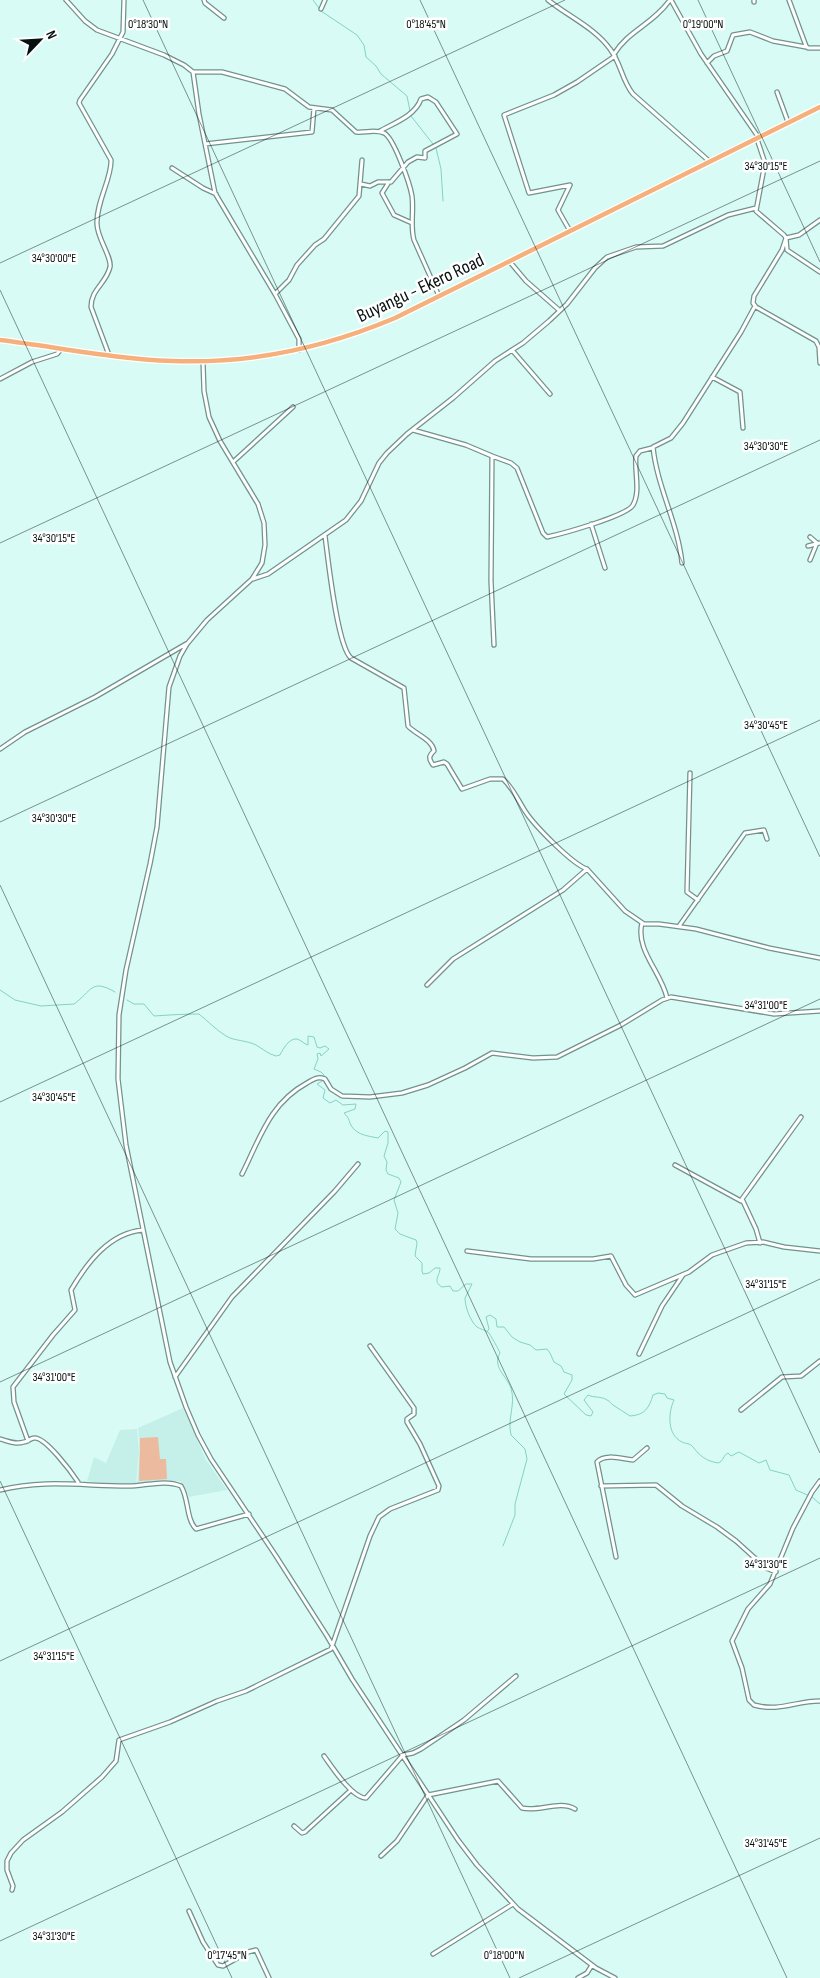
<svg xmlns="http://www.w3.org/2000/svg" width="820" height="1978" font-family="'Sofia Sans Condensed',sans-serif">
<style>
.built{fill:#c4f0e9}
.green{fill:#ecbb9f}
.lines{fill:none;stroke-linecap:round;stroke-linejoin:round}
.stream{stroke:#83d2c6;stroke-width:1}
.street-casing{stroke:#72928c;stroke-width:5.5}
.primary-casing{stroke:#fff;stroke-width:7}
.street{stroke:#fff;stroke-width:3}
.primary{stroke:#f5b07c;stroke-width:4.5}
.ticks{fill:none;stroke:#061210;stroke-width:1;stroke-opacity:0.45}
.labels{text-anchor:middle;stroke-width:5;stroke-linejoin:round;paint-order:stroke}
.street-label{font-size:19px;fill:#061210;stroke:#fff}
.ticks-label{font-size:12px;text-anchor:middle;fill:#061210;stroke:#fff;stroke-width:5;stroke-linejoin:round;paint-order:stroke}
</style>
<rect width="100%" height="100%" fill="#d9fbf5"/>
<path class="built" d="M183 1408 206 1460 227 1490 189 1497 184 1485 179 1481 137 1484 140 1452 138 1428Z
M137 1429 139 1452 136 1484H113L87 1481 94 1457 106 1463 120 1430Z"/>
<path class="green" d="M158 1437 160 1459H166L167 1479 139 1481 140 1438Z"/>
<g class="lines">
<path class="stream" d="M313 0 321 11 357 35 364 45 366 57 376 66 381 74 407 96 411 116 433 144
M436 148 441 169 443 201
M0 990 15 1000 41 1006 74 1004C92 991 91 978 115 992
M127 1000 134 1004H144L154 1016C169 1015 183 1014 199 1014 208 1021 216 1030 226 1036 234 1041 246 1040 256 1045 263 1049 268 1054 276 1056L280 1055C283 1049 289 1038 297 1039 301 1040 304 1044 308 1045V1036L314 1037 317 1047 320 1048 325 1046 329 1049 321 1056 320 1053 317 1054 318 1059 314 1069 321 1072 324 1075V1080L317 1084 325 1090 323 1098 330 1103 336 1100 343 1105 356 1104 355 1109 344 1113C351 1120 348 1121 352 1127 358 1135 368 1136 378 1138L385 1131 388 1132V1143L384 1156 387 1162 386 1170 388 1174 399 1178 401 1182 394 1200 398 1213 395 1229 400 1234 416 1240 417 1243 415 1256 422 1263V1271L423 1274 429 1273 435 1268H440C440 1276 432 1281 442 1287L450 1286 453 1291H458L466 1284H472L465 1298C465 1306 470 1321 477 1327 480 1329 485 1330 488 1332 490 1334 499 1350 500 1353 492 1367 506 1375 511 1388 516 1405 507 1418 511 1435L525 1449 527 1459 515 1504V1515L503 1546
M487 1332 489 1329 486 1317 490 1315 496 1319 497 1327H504L512 1337 520 1342 530 1345 536 1350 547 1349 550 1353 554 1362 561 1366 564 1372 572 1375V1380L564 1394 586 1415 591 1416 593 1412 584 1400 588 1395C594 1398 601 1396 607 1400 610 1401 611 1404 613 1405 619 1409 624 1412 630 1416 645 1415 649 1408 653 1395L658 1393 665 1394 667 1398 674 1400C668 1413 667 1435 682 1442 686 1444 690 1443 693 1447 700 1456 706 1461 718 1463 724 1461 723 1455 728 1453L731 1456 739 1452 759 1463 766 1460 770 1470 789 1475 796 1490 812 1497 820 1504"/>
<g class="street-casing">
<path id="street" d="M66 0 85 21 97 30 164 55 184 65 193 72 199 114 215 193 275 294 299 339V350
M204 0 205 3 224 18
M548 0C568 16 595 28 610 49 621 63 622 81 633 94L709 161
M671 0 701 54 759 138
M754 0V2
M789 0 806 46 808 48H820
M321 9 325 0
M614 54C628 31 653 24 670 0
M707 63 714 56 727 51 733 35 750 32 773 41 806 47
M193 72H222L285 89 309 107 332 110 356 132C365 133 375 129 384 133 394 138 410 184 412 196 414 211 410 226 414 240L439 296
M777 92 788 122
M757 139 765 163 756 211 784 235 786 238 787 250 820 272
M205 144 312 132 314 108
M172 168 203 188 216 194
M389 182 382 193 394 215 412 223
M361 184 370 186 378 182H391L408 162 417 157 425 158V151L457 134 436 102 428 97 421 99C415 116 394 123 380 131
M570 231 558 210 570 185 529 193 504 115 554 95 577 82 615 56
M786 238 782 250 754 296 753 303 756 307 816 341 819 347 820 363
M786 238 799 235 820 220
M510 262 526 281 559 310
M275 294 289 280 297 265 315 245 324 239 359 196 362 160
M512 350 550 394
M109 355 91 307C91 289 106 284 110 267 112 257 97 238 97 224 96 202 112 178 111 160L79 103 80 100 112 54 123 32 124 0
M203 362 204 391 209 417 220 441 258 504 264 523 265 545 262 563 252 579 207 620 187 644 180 656 169 687 157 827 150 864 126 970 119 1015 118 1079 126 1145 170 1362 186 1407 198 1435 211 1459 276 1556 327 1636 352 1679 458 1840 477 1865 518 1909 596 1968 615 1978
M712 377 740 392 743 428
M0 379 32 362 57 354 61 349
M413 430 466 445 492 456 491 581 494 645
M492 456 511 463 517 468 543 533 547 537C561 534 627 516 633 505 641 491 634 471 636 456L640 451 652 448
M233 462 293 407
M591 524 605 568
M325 536C328 558 337 646 351 658L404 688 408 726C415 734 432 739 434 751 428 756 429 759 433 765L444 762 447 764 462 789 490 779H503C513 788 518 800 525 811 534 825 572 864 587 869
M810 537 817 543
M808 546 820 543
M810 560 817 543
M682 563C678 523 657 487 653 447L671 438 683 423 741 332 755 306
M253 579 268 574 346 520 361 501 379 463 387 453 407 434 453 398 495 361 523 343 549 321 567 304 595 268 607 257 636 247 663 246 728 215 756 208
M0 749 25 732 95 697 186 644
M690 773 687 892 698 900
M642 923C635 950 662 973 667 998
M679 926 745 833 764 830 767 839
M427 985 453 959 563 890 587 869 625 911 644 924H659L696 929 769 948 820 958
M675 1165 741 1201
M242 1174C260 1138 270 1103 307 1083 314 1079 318 1076 325 1079L331 1089 342 1096 370 1097 402 1093 428 1085 465 1068 492 1053 533 1058 557 1057 621 1025 662 1000 671 997 774 1014 820 1011
M760 1243 756 1229 742 1199 801 1117
M467 1251 531 1259H593L611 1256 626 1285 635 1295 689 1272 712 1255 746 1243 763 1242 784 1247 820 1251
M639 1354 662 1306 683 1275
M175 1377 232 1297 335 1191 358 1164
M741 1410 782 1377 801 1376 820 1361
M0 1439C8 1441 15 1445 24 1442 27 1442 31 1438 34 1438 45 1436 72 1473 78 1482
M28 1441 14 1402 13 1387 53 1335 75 1310 71 1290C87 1263 109 1233 143 1230
M820 1481 812 1492 793 1528 770 1584 748 1609 732 1641 742 1668 749 1700 754 1705C780 1712 795 1701 820 1701
M601 1486 656 1485 682 1506 717 1527 736 1541 766 1568 776 1572
M0 1490C43 1479 84 1486 128 1486 145 1486 165 1479 181 1486 189 1499 186 1519 196 1529L249 1514
M616 1557 597 1462C605 1453 622 1459 633 1460L647 1448
M324 1756C332 1767 352 1798 366 1798L403 1755 413 1753 421 1749 464 1720 516 1676
M294 1826 302 1833 305 1832 351 1790
M381 1856 397 1841 428 1795 498 1781 522 1808C539 1812 560 1800 575 1809
M12 1890 13 1886 7 1870V1861L11 1853 23 1840 62 1812 102 1777 116 1761 119 1740 170 1722 217 1701 246 1691 331 1649 370 1536 379 1517 390 1509 438 1490 439 1486 420 1444 407 1422V1419L414 1414V1408L370 1346
M189 1911 203 1942 218 1965 223 1966 248 1952 256 1950 269 1978
M433 1954 513 1904
M578 1978 587 1973 592 1965"/>
</g>
<g class="primary-casing">
<path id="primary" d="M0 340C57 347 115 359 173 361 250 364 324 348 395 318L820 107"/>
</g>
<use href="#street" class="street"/>
<use href="#primary" class="primary"/>
</g>
<path class="ticks" d="M143 0 820 1453M420 0 820 857M698 0 820 262M0 263 565 0M0 290 787 1978M0 543 820 161M0 822 820 440M0 885 510 1978M0 1102 820 720M0 1382 820 999M0 1481 232 1978M0 1661 820 1279M0 1941 820 1558M519 1978 820 1838"/>
<g class="labels">
<g class="street-label">
<text transform="translate(420 287) rotate(-25)" y="7">Buyangu - Ekero Road</text>
</g>
</g>
<g class="ticks-label">
<text x="148" y="28">0°18'30"N</text>
<text x="426" y="28">0°18'45"N</text>
<text x="703" y="28">0°19'00"N</text>
<text x="766" y="170">34°30'15"E</text>
<text x="54" y="262">34°30'00"E</text>
<text x="766" y="450">34°30'30"E</text>
<text x="54" y="542">34°30'15"E</text>
<text x="766" y="729">34°30'45"E</text>
<text x="54" y="822">34°30'30"E</text>
<text x="766" y="1009">34°31'00"E</text>
<text x="54" y="1101">34°30'45"E</text>
<text x="766" y="1288">34°31'15"E</text>
<text x="54" y="1381">34°31'00"E</text>
<text x="766" y="1568">34°31'30"E</text>
<text x="54" y="1660">34°31'15"E</text>
<text x="766" y="1847">34°31'45"E</text>
<text x="54" y="1940">34°31'30"E</text>
<text x="227" y="1959">0°17'45"N</text>
<text x="504" y="1959">0°18'00"N</text>
</g>
<g transform="translate(40 40) rotate(65)" stroke="#ffffff" stroke-width="4" paint-order="stroke">
<path d="M0-4L9 19L0 12L-9 19Z" fill="#061210"/>
<text y="-8" font-size="14" font-weight="bold" text-anchor="middle" fill="#061210">N</text>
</g>
</svg>
